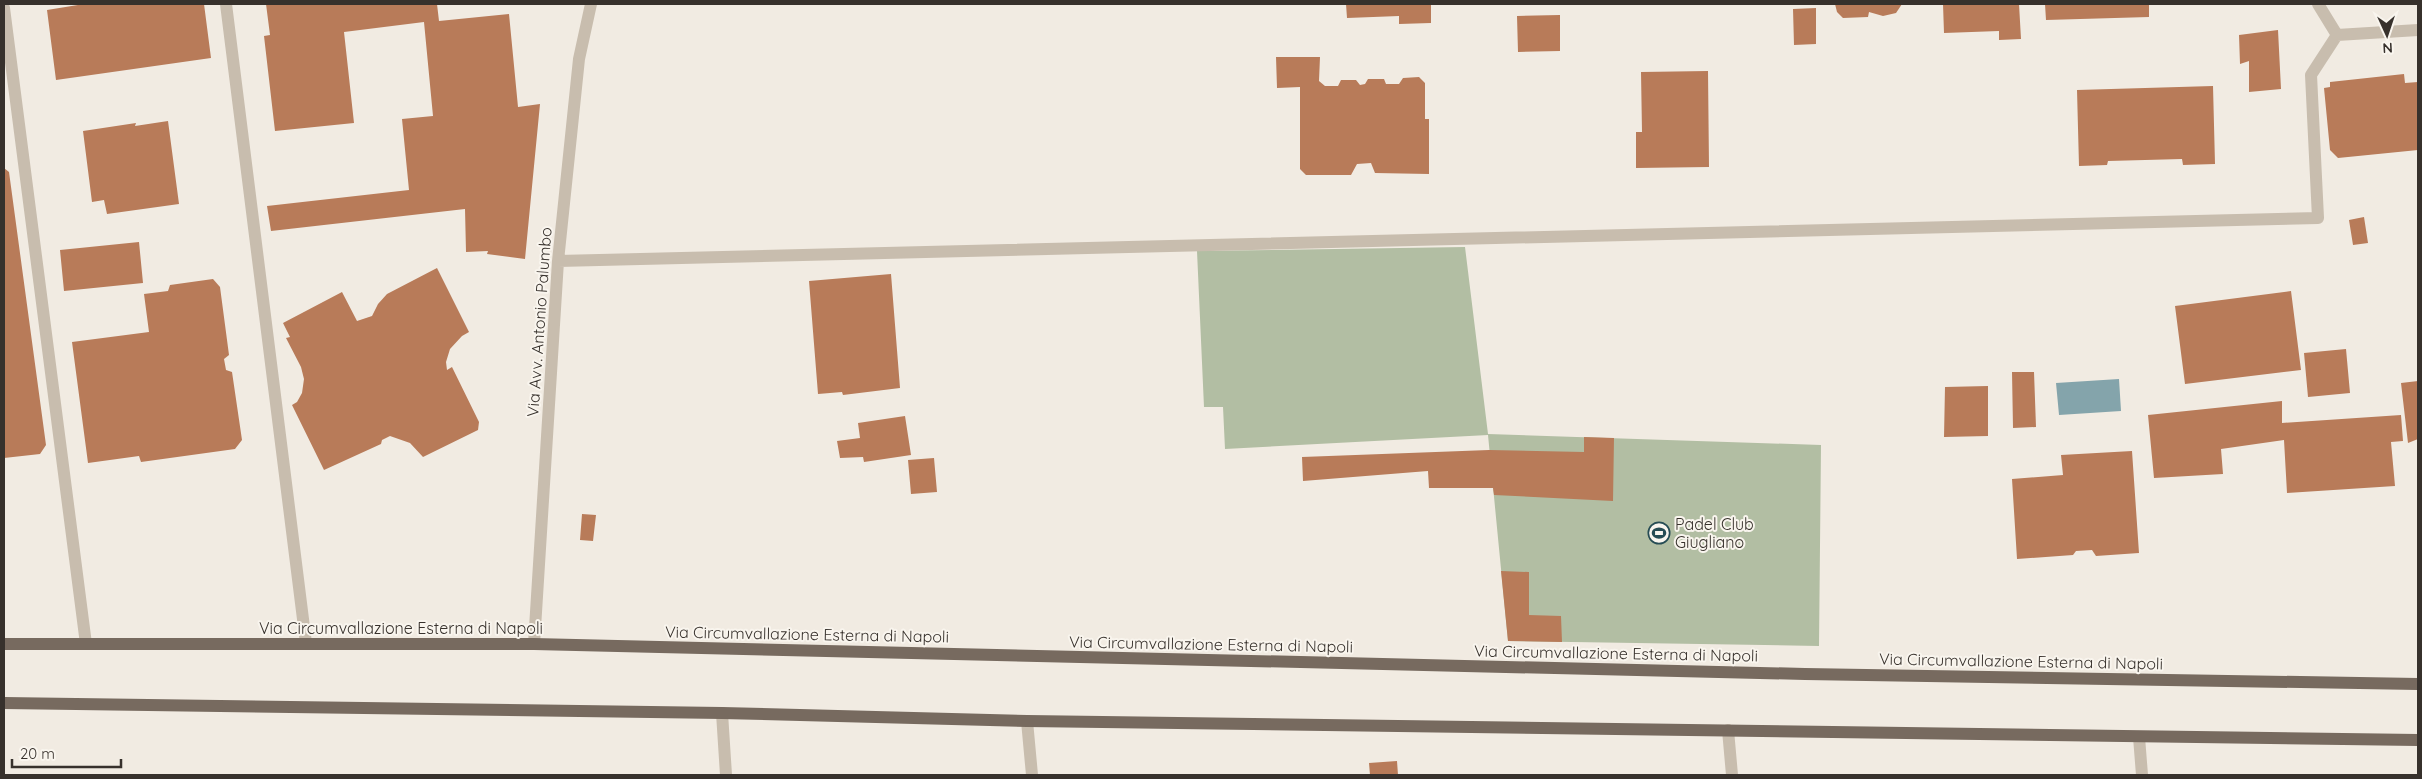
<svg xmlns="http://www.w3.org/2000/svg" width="2422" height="779" font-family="Quicksand,sans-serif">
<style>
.green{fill:#b2bea3}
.water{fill:#84a4ab}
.building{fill:#b87b59}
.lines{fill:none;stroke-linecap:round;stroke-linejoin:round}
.street{stroke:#c8bdae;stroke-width:12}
.primary{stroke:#776a5f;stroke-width:12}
.labels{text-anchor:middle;stroke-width:4;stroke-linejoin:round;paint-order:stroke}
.street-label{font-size:16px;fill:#37312c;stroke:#f9f5ee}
.poi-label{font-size:16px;fill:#37312c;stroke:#f9f5ee;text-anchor:start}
</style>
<rect width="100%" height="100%" fill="#f1ebe2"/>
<path class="green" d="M1465 247 1488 434 1821 445 1819 646 1508 641 1488 435 1225 449 1223 407H1204L1197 251Z"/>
<path class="water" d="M2119 379 2121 411 2059 415 2056 383Z"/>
<path class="building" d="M84 4H204L211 58 56 80 47 10Z
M266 4H437L439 21 509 14 518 107 540 104 525 259 487 254 488 251 466 252 465 209 271 231 267 206 409 190 402 119 433 116 424 22 344 32 354 123 275 131 264 36 270 35Z
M1346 4H1431V23L1399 24V16L1347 18Z
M1835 4H1902L1896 13 1883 16 1869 12 1868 17 1843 18 1837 12Z
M1943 4H2019L2021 39 1999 40V31L1944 33Z
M2045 4H2149V17L2046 20Z
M1816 8V44L1794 45 1793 9Z
M1560 15V51L1518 52 1517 16Z
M2278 30 2281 89 2249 92V61L2240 64 2239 35Z
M1276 57H1320L1319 81 1325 86H1338L1341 80H1356L1360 85 1365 84 1368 79H1384L1386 84H1399L1403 78 1419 77 1425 83V119H1429V174L1375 173 1371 163 1357 164 1351 175H1306L1300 169V87L1277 88Z
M1708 71 1709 167 1636 168V132H1642L1641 72Z
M2404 74 2405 83 2418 82V150L2338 158 2330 150 2324 88 2330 87V82Z
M2213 86 2215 164 2183 165 2182 159 2108 161 2107 165 2079 166 2077 90Z
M168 121 179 204 107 214 104 200 92 202 83 131 136 123 135 126Z
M4 168 9 172 46 445 40 454 4 458Z
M2364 217 2368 243 2353 245 2349 220Z
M139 242 143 283 64 291 60 250Z
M437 268 469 332 462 336 450 349 446 362 447 370 452 367 479 422 478 430 423 457 410 443 390 436 382 440 381 444 324 470 292 405 297 402 302 393 304 379 301 367 286 338 290 337 283 323 342 292 357 321 372 316 378 304 387 294Z
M891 274 900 388 843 395 842 392 818 394 809 281Z
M213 279 220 287 229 355 224 359 226 370 232 372 242 440 235 449 141 462 139 456 88 463 72 342 149 332 144 294 168 291 170 285Z
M2291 291 2301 370 2185 384 2175 306Z
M2346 349 2350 393 2308 397 2304 353Z
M2012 372H2034L2036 427 2013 428Z
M2418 381V439L2408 443 2401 383Z
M1988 386V436L1944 437 1945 387Z
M2282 401V423L2401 415 2403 441 2391 442 2395 486 2287 493 2284 440 2221 449 2223 474 2154 478 2148 415Z
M905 416 911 455 864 462 863 457 840 458 837 441 860 438 858 423Z
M1584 437 1614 438 1613 501 1494 495 1493 488H1429L1428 471 1303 481 1302 457 1489 450 1584 452Z
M2132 451 2139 553 2096 556 2092 550 2076 551 2073 555 2017 559 2012 479 2063 475 2061 455Z
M934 458 937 492 911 494 908 460Z
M582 514 596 515 593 541 580 540Z
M1501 571 1529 572V615L1561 616 1562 642 1508 641Z
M1397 761 1398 775H1370L1369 763Z"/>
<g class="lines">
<path class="street" d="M226 4 306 643
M2318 4 2337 35 2418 30
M4 8 86 644
M558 261 2318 218 2311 75 2337 35
M534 644 558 261 579 59 591 4
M722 713 726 775
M1027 721 1032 775
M1728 730 1732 775
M2139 737 2142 775"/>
<path class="primary" d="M4 644H534L1805 674 2418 684
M4 703 722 713 1027 721 2418 740"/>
</g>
<defs>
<g id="stadium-ring" transform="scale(1.125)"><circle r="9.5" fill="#f9f5ee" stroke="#264c54" stroke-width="1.5"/><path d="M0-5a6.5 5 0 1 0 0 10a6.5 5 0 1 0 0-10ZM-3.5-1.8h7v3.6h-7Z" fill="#264c54"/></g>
</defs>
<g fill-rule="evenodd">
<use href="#stadium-ring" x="1659" y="533"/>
</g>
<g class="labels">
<g class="street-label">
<text transform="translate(539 322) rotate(-86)" y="6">Via Avv. Antonio Palumbo</text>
<text x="401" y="634">Via Circumvallazione Esterna di Napoli</text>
<text transform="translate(807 634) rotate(1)" y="6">Via Circumvallazione Esterna di Napoli</text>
<text transform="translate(1211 644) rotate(1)" y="6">Via Circumvallazione Esterna di Napoli</text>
<text transform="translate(1616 653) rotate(1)" y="6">Via Circumvallazione Esterna di Napoli</text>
<text transform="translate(2021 661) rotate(1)" y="6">Via Circumvallazione Esterna di Napoli</text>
</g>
<g class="poi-label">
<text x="1675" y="530">Padel Club<tspan x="1675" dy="18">Giugliano</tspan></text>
</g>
</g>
<rect width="2422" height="779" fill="none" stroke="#37312c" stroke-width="10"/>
<g transform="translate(2387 35) rotate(177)" stroke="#f9f5ee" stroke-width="4" paint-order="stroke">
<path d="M0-4L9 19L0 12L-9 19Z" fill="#37312c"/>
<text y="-8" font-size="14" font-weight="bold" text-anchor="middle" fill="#37312c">N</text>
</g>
<path d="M12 759v8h109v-8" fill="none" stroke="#37312c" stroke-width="2.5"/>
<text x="20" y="759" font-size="15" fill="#37312c" stroke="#f9f5ee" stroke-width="4" paint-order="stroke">20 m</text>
</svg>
